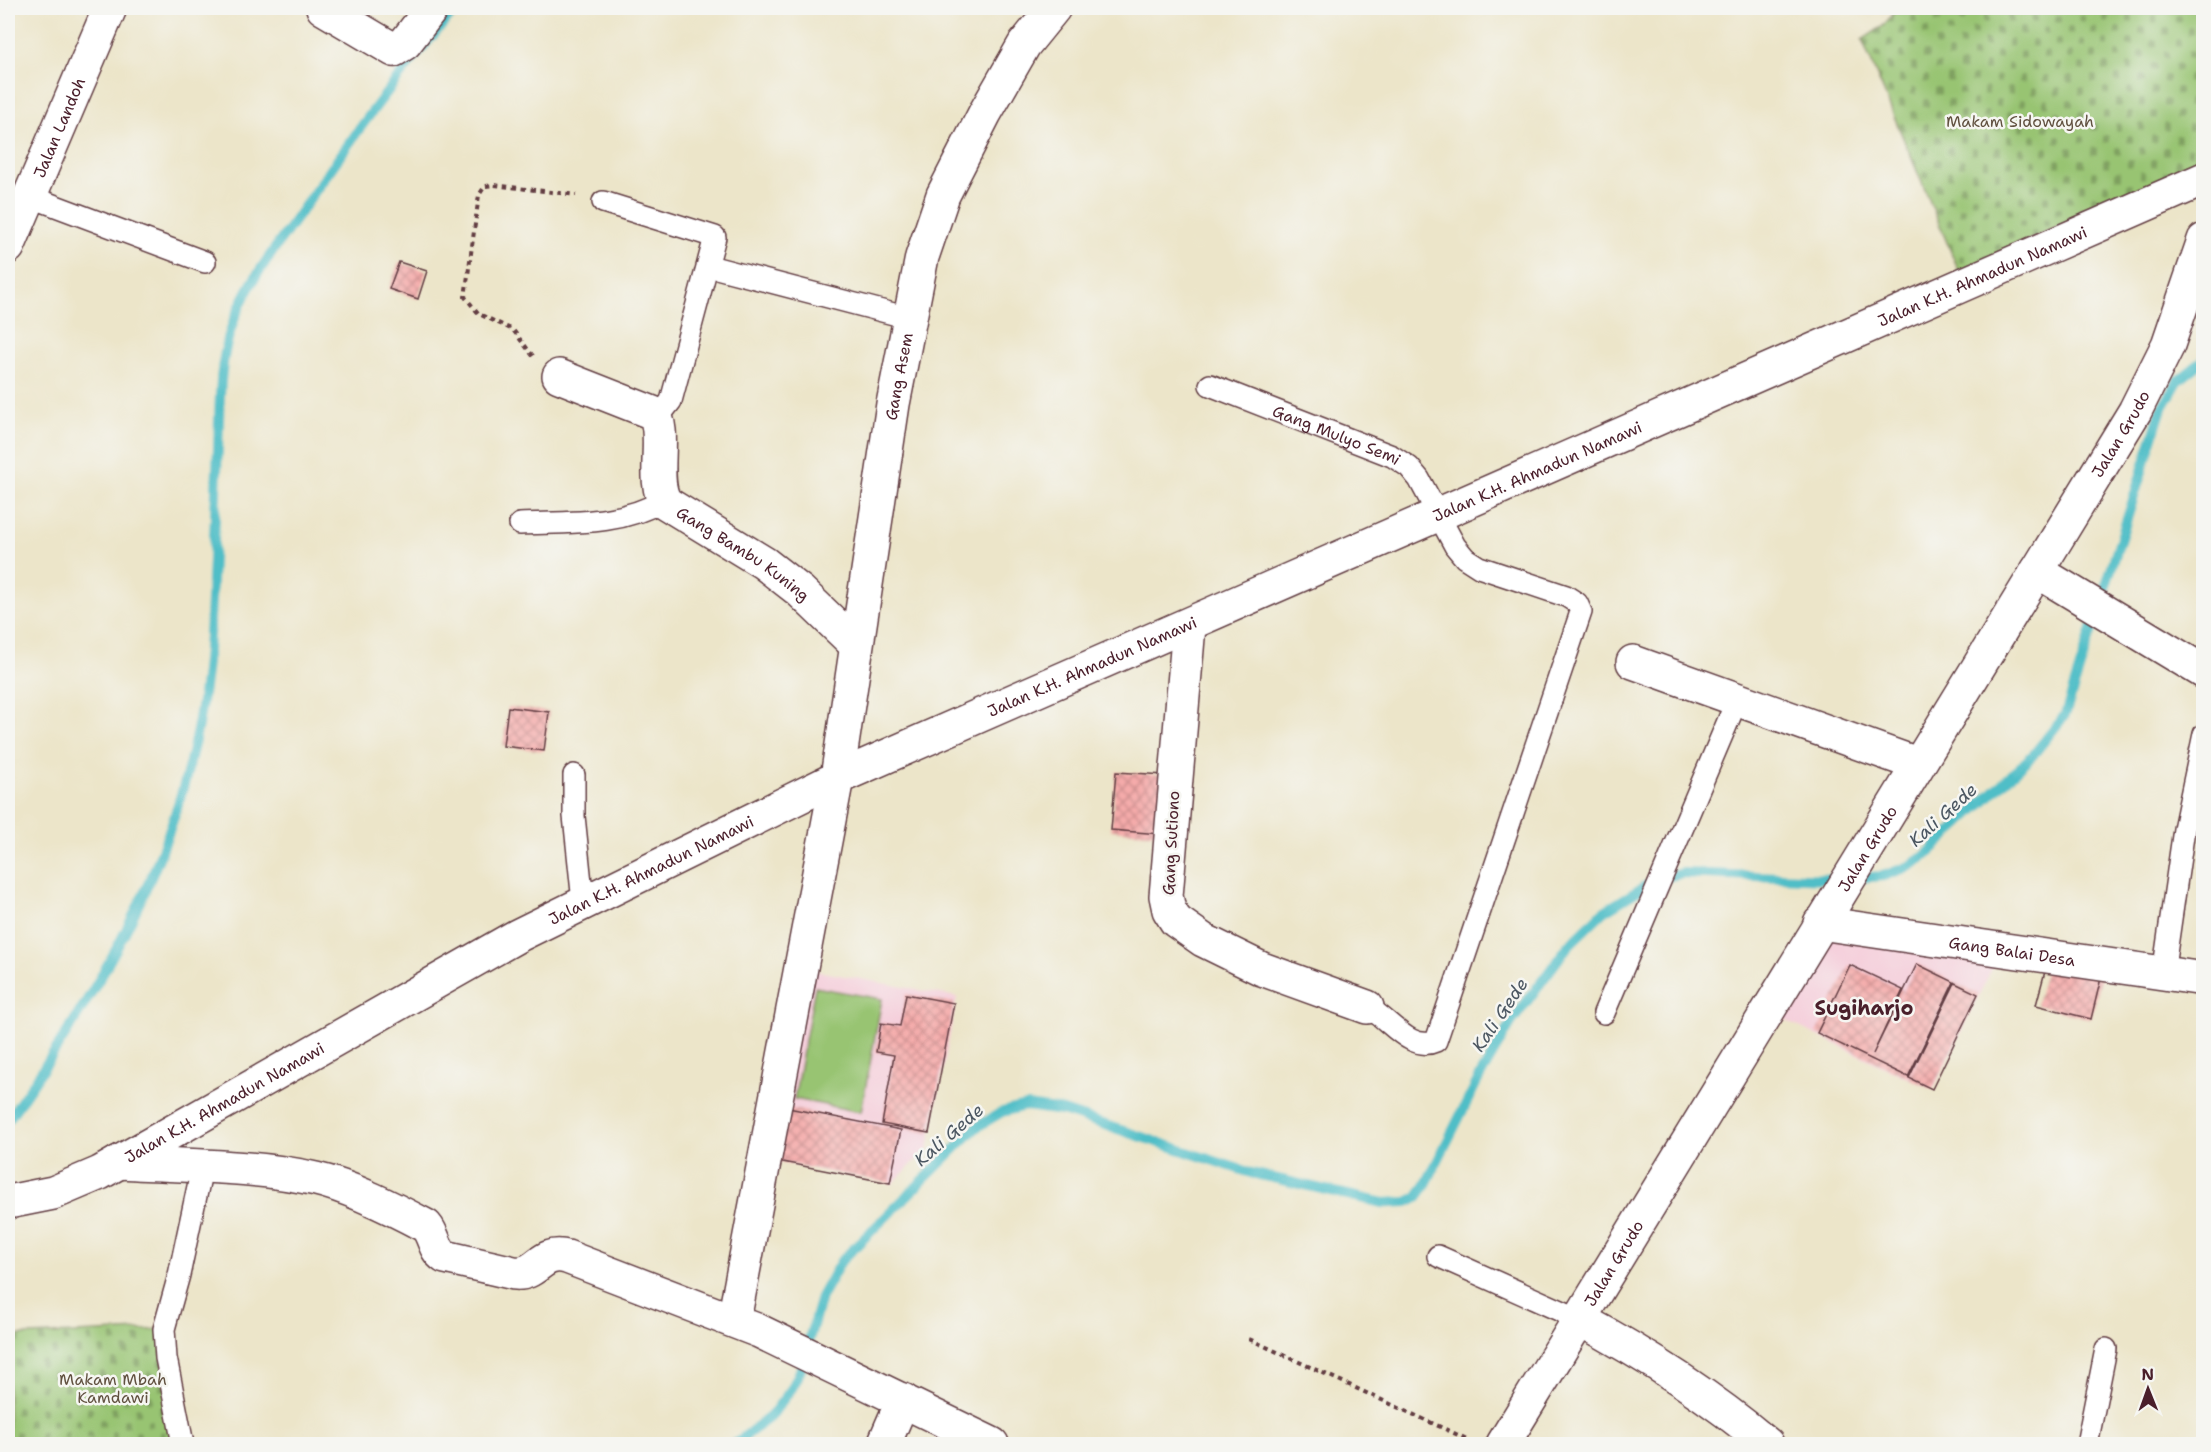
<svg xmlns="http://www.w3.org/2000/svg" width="2211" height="1452" viewBox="0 0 2211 1452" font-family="'Shantell Sans',sans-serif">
	<defs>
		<pattern id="cemetery-stones" width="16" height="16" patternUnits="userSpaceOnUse" patternTransform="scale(1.5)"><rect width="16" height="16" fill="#98c472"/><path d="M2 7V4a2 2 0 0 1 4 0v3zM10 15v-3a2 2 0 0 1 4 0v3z" fill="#7e9f5e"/></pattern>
		<pattern id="building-cross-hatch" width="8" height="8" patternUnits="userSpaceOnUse" patternTransform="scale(1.5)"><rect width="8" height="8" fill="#f5abaa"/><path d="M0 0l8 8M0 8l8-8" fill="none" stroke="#c88b8b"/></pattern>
	</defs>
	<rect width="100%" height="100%" fill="#f6f6f2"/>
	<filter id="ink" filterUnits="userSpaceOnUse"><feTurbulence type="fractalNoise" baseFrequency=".0167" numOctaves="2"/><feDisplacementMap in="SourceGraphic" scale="12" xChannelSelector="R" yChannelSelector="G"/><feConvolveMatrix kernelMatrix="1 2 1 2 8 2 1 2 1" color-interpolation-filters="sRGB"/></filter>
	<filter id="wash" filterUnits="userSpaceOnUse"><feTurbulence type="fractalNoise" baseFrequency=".008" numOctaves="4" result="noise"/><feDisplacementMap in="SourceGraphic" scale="24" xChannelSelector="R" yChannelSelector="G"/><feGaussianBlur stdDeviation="1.35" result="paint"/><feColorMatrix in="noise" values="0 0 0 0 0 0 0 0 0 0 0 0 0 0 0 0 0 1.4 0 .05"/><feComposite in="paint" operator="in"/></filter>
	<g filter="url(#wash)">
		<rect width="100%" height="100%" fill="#ece5c9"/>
		<path fill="#f5cfdb" d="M1826 934 1996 960 1933 1090 1778 1017Z
			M807 969 957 997 928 1149 892 1184 771 1161Z"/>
		<path fill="#98c472" stroke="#71724e" stroke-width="1.5" d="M815 987 882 999 861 1112 794 1099Z"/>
		<path fill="url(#cemetery-stones)" stroke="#71724e" stroke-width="1.5" d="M1898 8H2203L2202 152 2185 170 1959 271 1862 40 1883 26Z
			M164 1329 183 1444H8V1336Z"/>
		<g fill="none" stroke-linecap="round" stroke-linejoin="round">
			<path stroke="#50bec7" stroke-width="10" d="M8 1120C115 967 198 827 209 635 213 573 215 511 218 449 220 408 218 365 232 326 246 283 277 247 302 210 351 140 399 71 457 8
				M735 1444 771 1416 792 1388 800 1371 821 1297 841 1261 977 1127 1002 1112 1026 1106 1063 1111 1251 1173 1383 1203 1407 1202 1417 1197 1425 1186 1479 1078 1511 1023 1568 946 1603 912 1655 880 1683 873 1829 879 1870 877 1883 876 1910 866 1924 857 2033 755 2065 715 2161 411 2178 381 2204 360"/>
		</g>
		<g id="blocks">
			<path fill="url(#building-cross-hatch)" d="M399 262 427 271 418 299 389 289Z
				M508 707 549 712 544 751 503 746Z
				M1116 772 1165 775 1160 834 1111 830Z
				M1917 964 1954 982 1908 1077 1817 1033 1850 965 1903 990 1873 1054Z
				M2047 964 2101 978 2091 1019 2036 1005Z
				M1955 983 1978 994 1932 1089 1909 1078Z
				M906 994 954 1003 929 1133 882 1124 894 1055 876 1052 881 1023 900 1026Z
				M783 1107 901 1130 890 1183 772 1160Z"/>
		</g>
	</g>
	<g filter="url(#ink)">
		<use href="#blocks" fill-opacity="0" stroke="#623d43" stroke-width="1.5"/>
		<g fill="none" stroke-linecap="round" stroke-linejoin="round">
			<g stroke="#623d43" stroke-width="24">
				<g id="service">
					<path d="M29 196 205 262"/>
					<path d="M603 202 715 237 671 401 656 420"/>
					<path d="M709 266 909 318"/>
					<path id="s1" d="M1210 385 1392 456 1409 467 1419 479 1455 546 1465 558 1479 567 1566 596 1577 603 1581 612 1436 1041C1410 1053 1388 1017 1367 1007"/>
					<path d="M520 524C569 522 620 526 664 500"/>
					<path d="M574 775V816L583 902"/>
					<path d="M2163 974 2184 829 2204 734"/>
					<path d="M1604 1013 1737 700"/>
					<path d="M1438 1256 1579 1319"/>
					<path d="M183 1444 166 1358 164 1329 179 1275 202 1168"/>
					<path d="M2087 1444 2106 1349"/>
				</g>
			</g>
			<g stroke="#623d43" stroke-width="36">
				<g id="minor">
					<path d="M323 8 394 50 405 43 432 8"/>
					<path id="s2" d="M559 376 653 413C668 430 650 481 666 503L764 563 800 591 855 644"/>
					<path d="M2037 571 2204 672"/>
					<path d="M1189 626 1166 896 1169 910 1176 921 1203 940 1262 969 1367 1007"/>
					<path d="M1633 662 1917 764"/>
					<path id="s3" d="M1820 923 2204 979"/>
					<path d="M119 1162C183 1166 254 1165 316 1179 351 1187 394 1209 426 1226 435 1236 433 1249 445 1257L514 1273C538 1276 540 1250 567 1257L759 1331 992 1444"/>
					<path d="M1579 1319C1646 1355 1709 1395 1767 1444"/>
					<path id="s4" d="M734 1320 837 778 893 404 922 257 943 195 985 113 1024 45 1054 8"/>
					<path d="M884 1444 903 1400"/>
				</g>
			</g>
			<g stroke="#623d43" stroke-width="36">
				<g id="tertiary">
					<path id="s5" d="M8 247 110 8"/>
					<path id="s6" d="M8 1202 53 1193 100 1173 517 936 837 778 2204 179"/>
					<path id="s7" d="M1503 1444 2135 411 2168 345 2204 240"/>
				</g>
			</g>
			<path stroke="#623d43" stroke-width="4" stroke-dasharray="4.5 4.5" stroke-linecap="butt" d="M533 356 513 330 479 314 465 297 479 195 485 186 494 185 576 195
				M1249 1339 1469 1440"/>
			<use href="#service" stroke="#fff" stroke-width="21"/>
			<use href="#minor" stroke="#fff" stroke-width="33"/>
			<use href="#tertiary" stroke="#fff" stroke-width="33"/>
		</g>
	</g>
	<g text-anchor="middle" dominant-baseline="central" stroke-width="5" stroke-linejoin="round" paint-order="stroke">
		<g font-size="16" fill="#615140" stroke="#f6f6f2">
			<text x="2020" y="121">Makam Sidowayah</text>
			<text x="113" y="1379">Makam Mbah<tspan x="113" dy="18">Kamdawi</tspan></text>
		</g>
		<g font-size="16" fill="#4a1f2b" stroke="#f6f6f2">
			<text stroke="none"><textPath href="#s5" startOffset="130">Jalan Landoh</textPath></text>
			<text stroke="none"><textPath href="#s6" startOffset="2184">Jalan K.H. Ahmadun Namawi</textPath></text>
			<text stroke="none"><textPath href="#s4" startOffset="958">Gang Asem</textPath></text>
			<text stroke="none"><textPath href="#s7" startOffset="1184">Jalan Grudo</textPath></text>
			<text stroke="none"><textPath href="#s1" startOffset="136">Gang Mulyo Semi</textPath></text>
			<text stroke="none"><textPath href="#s6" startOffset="1698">Jalan K.H. Ahmadun Namawi</textPath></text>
			<text stroke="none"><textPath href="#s2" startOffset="286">Gang Bambu Kuning</textPath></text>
			<text stroke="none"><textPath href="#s6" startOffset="1212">Jalan K.H. Ahmadun Namawi</textPath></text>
			<text transform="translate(1171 843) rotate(-87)">Gang Sutiono</text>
			<text stroke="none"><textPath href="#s7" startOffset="698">Jalan Grudo</textPath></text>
			<text stroke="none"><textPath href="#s6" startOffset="726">Jalan K.H. Ahmadun Namawi</textPath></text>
			<text stroke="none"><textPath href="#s3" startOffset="194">Gang Balai Desa</textPath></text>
			<text stroke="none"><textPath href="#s6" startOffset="240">Jalan K.H. Ahmadun Namawi</textPath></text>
			<text stroke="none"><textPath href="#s7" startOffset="212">Jalan Grudo</textPath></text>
		</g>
		<g font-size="18" font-style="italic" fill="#4c5762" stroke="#f6f6f2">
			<text transform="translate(1943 815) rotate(-42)">Kali Gede</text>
			<text transform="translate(1500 1015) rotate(-56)">Kali Gede</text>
			<text transform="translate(949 1135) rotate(-41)">Kali Gede</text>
		</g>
		<g font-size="20" font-weight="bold" fill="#4a1f2b" stroke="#f6f6f2">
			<text x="1864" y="1008">Sugiharjo</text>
		</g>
	</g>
	<rect width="2211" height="1452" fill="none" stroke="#f6f6f2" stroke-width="30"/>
	<g transform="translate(2148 1389) rotate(359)" stroke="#f6f6f2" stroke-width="4.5" paint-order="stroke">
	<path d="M0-4.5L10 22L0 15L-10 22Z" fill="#4a1f2b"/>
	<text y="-9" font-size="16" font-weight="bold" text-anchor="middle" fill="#4a1f2b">N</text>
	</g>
</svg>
